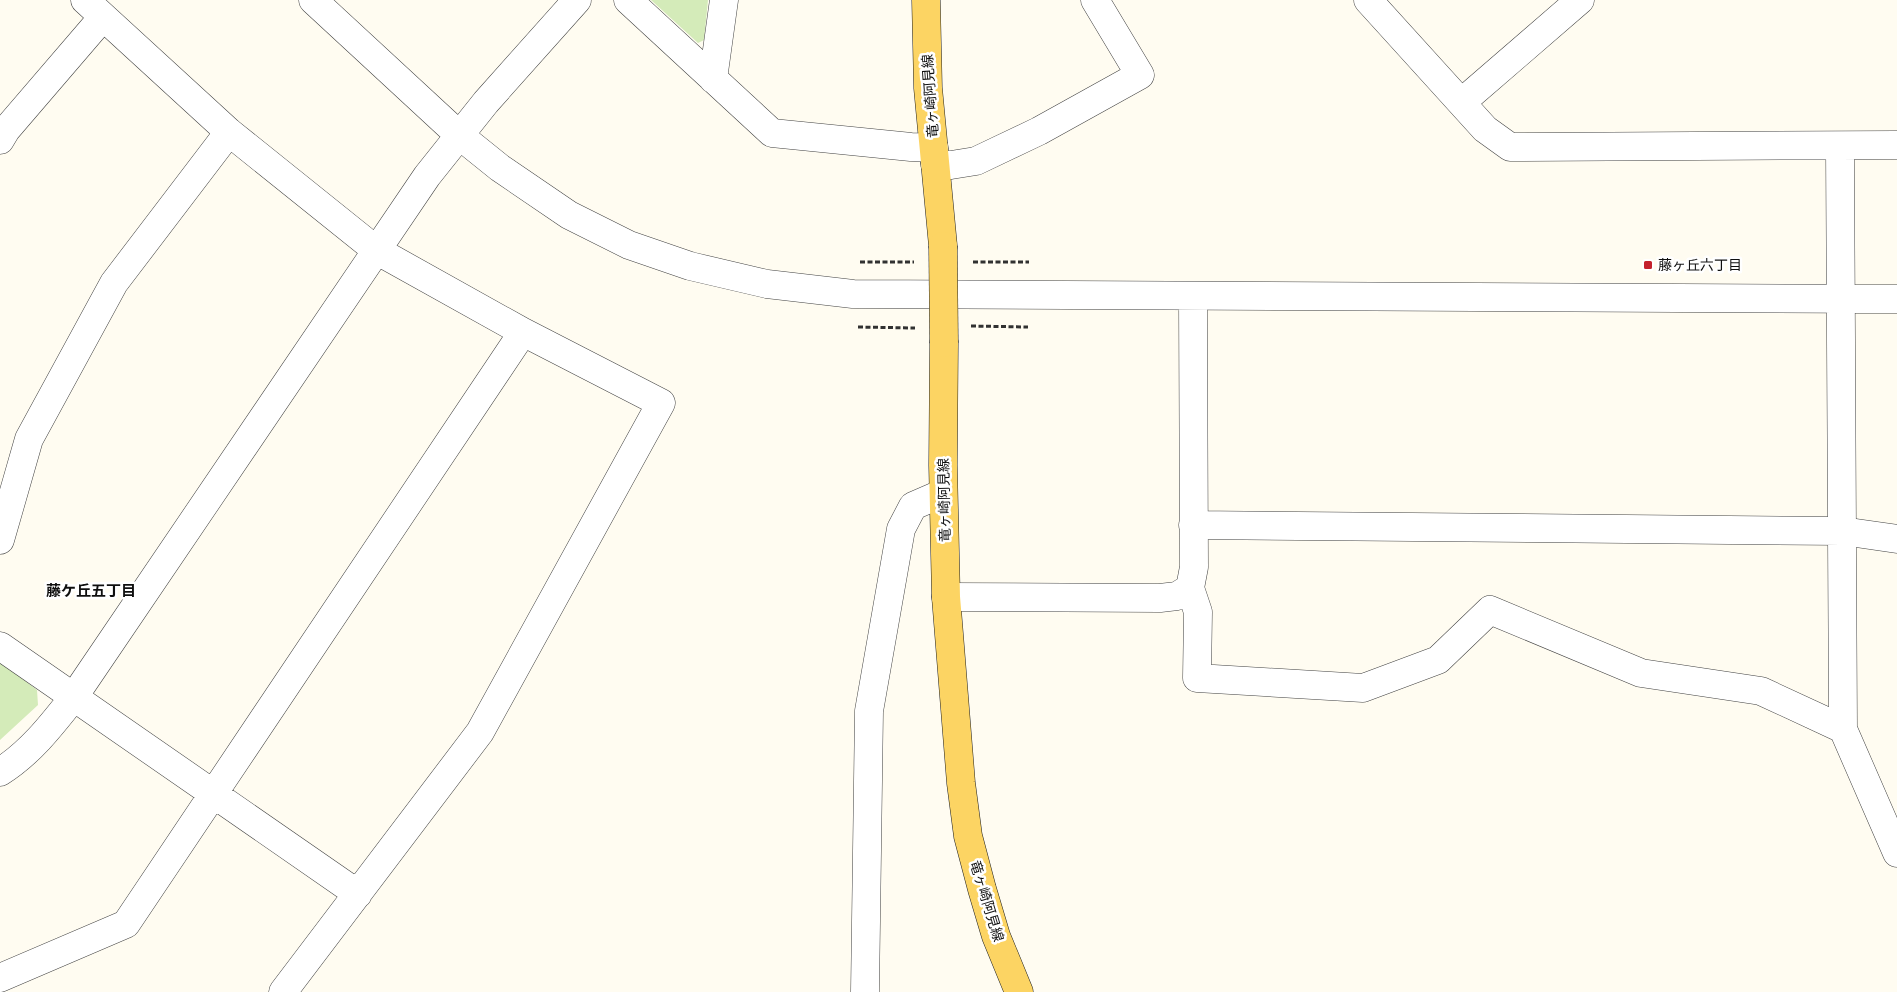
<svg xmlns="http://www.w3.org/2000/svg" width="1897" height="992" viewBox="0 0 1897 992" font-family="'Roboto Serif','Noto Sans JP',serif">
	<rect width="100%" height="100%" fill="#fffcf1"/>
	<path fill="#d4ebb9" d="M651 0H708L704 40 698 43Z
		M0 661 37 690 38 705 0 740Z"/>
	<g fill="none" stroke-linecap="round" stroke-linejoin="round">
		<g stroke="#424242" stroke-width="29">
			<path id="minor" d="M85 0 229 132 376 250 523 332 661 403 480 732 283 992
				M313 0 459 135 500 168 569 215 629 245 690 266 767 284 853 294 1897 299
				M628 0 772 133 911 147 934 148
				M1368 0 1485 129 1510 147 1897 145
				M713 79 724 0
				M1462 102 1580 0
				M0 140 6 130 103 17
				M1840 146 1843 729 1897 853
				M935 164 951 165 976 161 1039 131 1140 75 1095 0
				M1193 525 1842 531 1897 539
				M0 540 29 439 114 283 229 132
				M1190 588 1198 612 1197 678 1363 688 1438 660 1490 610 1641 673 1761 691 1843 729
				M946 597 1160 598 1177 596 1190 588 1194 567 1193 296
				M0 646 358 894
				M0 772C30 753 51 726 73 698L427 176 486 102 577 0
				M0 978 126 924 523 332
				M865 992 869 711 901 529 913 506 943 493"/>
		</g>
		<g stroke="#202020" stroke-width="29">
			<path id="major" d="M926 0 928 88 943 246
				M944 343 943 465 946 597 961 783 968 836 982 889 996 936 1019 992"/>
		</g>
		<path stroke="#313131" stroke-width="3" stroke-dasharray="5 2.5" stroke-linecap="butt" d="M860 262H914
			M973 262H1029
			M971 326 1028 327
			M858 327 915 328"/>
		<use href="#minor" stroke="#fff" stroke-width="28"/>
		<use href="#major" stroke="#fcd463" stroke-width="28"/>
		<g stroke="#202020" stroke-width="29" stroke-linecap="butt">
			<path id="major-bridge" d="M943 246 944 343"/>
		</g>
		<use href="#major-bridge" stroke="#fcd463" stroke-width="28"/>
	</g>
	<rect fill="#c4212d" stroke="#fff" stroke-width="2" x="1643" y="260" width="10" height="10" rx="2.5"/>
	<g text-anchor="middle" dominant-baseline="central" stroke-width="5" stroke-linejoin="round" paint-order="stroke">
		<g font-size="14" fill="#0f0f0f" stroke="#fff">
			<text transform="translate(930 96) rotate(-94)">竜ヶ崎阿見線</text>
			<text transform="translate(944 500) rotate(-91)">竜ヶ崎阿見線</text>
			<text transform="translate(987 901) rotate(73)">竜ヶ崎阿見線</text>
		</g>
		<g font-size="14" fill="#0f0f0f" stroke="#fff" text-anchor="start">
			<text x="1658" y="265">藤ヶ丘六丁目</text>
		</g>
		<g font-size="15" font-weight="bold" fill="#0f0f0f" stroke="#fff">
			<text x="91" y="591">藤ケ丘五丁目</text>
		</g>
	</g>
</svg>
